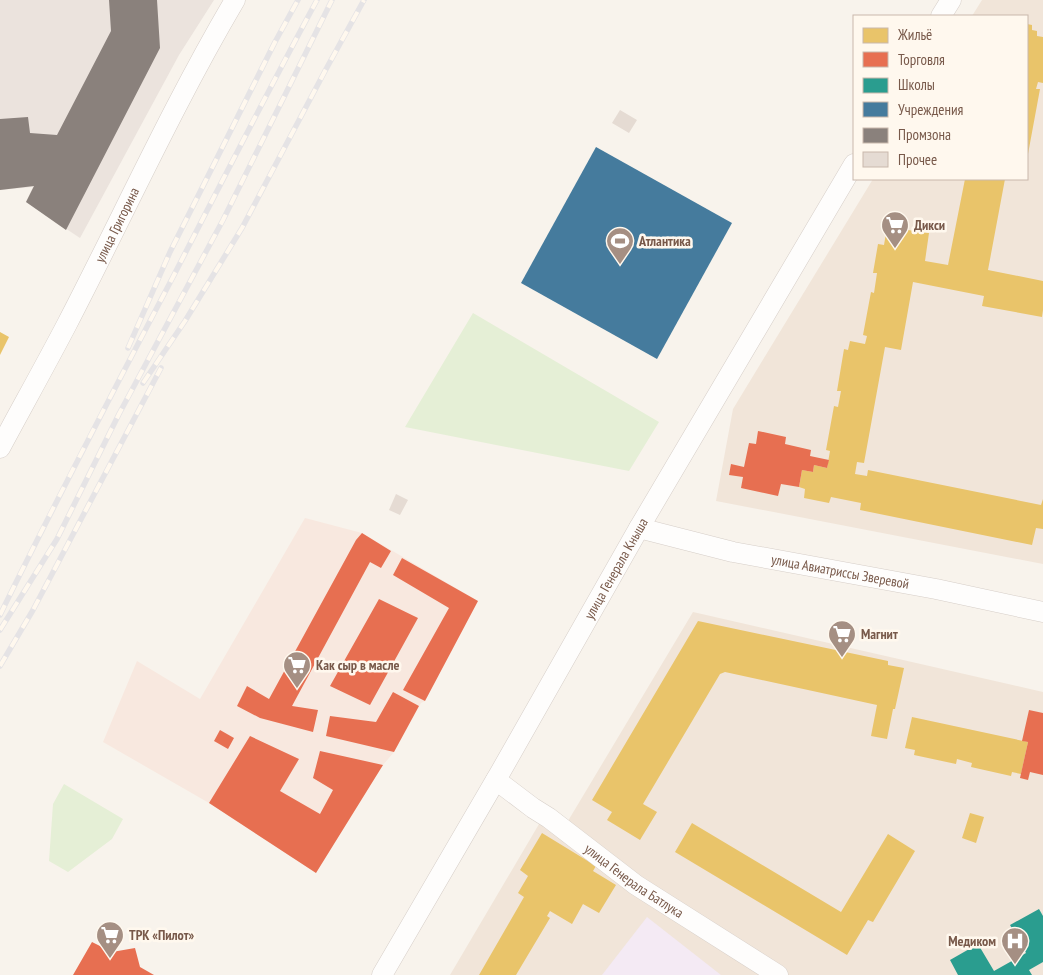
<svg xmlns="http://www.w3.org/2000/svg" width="1043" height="975" viewBox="0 0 1043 975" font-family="'PT Sans Narrow',sans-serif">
	<rect width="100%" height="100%" fill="#f8f3ec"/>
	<path fill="#f1e5d9" d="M982 0H1043V564L716 501 733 409 873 179H1027V16H972Z
		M693 612 1043 692V975H450L542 819 562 831Z"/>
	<path fill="#f8e8df" d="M305 518 362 533 478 601 425 701 421 703 394 752 383 765 316 873 209 803 103 742 137 661 200 699Z"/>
	<path fill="#ebe3dd" d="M0 0H214L179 55 80 238 26 202 33 187 0 190Z"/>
	<path fill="#f4eaf4" d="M647 917 721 975H602Z"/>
	<path fill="#e5efd6" d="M473 313 659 422 629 471 405 427Z
		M64 784 123 819 112 839 68 872 49 861 53 804Z"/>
	<path fill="#e9c46a" d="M1027 24 1032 25V30L1037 31V36L1043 37V83L1038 82 1036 89H1040L1028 154 1027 153Z
		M965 179H1005L988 270 1043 281V310L1042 317 982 306 984 296 913 282 901 350 885 347 864 463 857 462 855 474 867 476 868 470 1041 505 1043 499V529L1036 528 1032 545 860 510 861 503 831 497 829 503 804 498 805 489 799 487 802 470 813 472 814 465 827 468 830 451 826 450 834 406 838 407 841 391H837L844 349 848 350 850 341 865 344 867 336 863 335 871 292 874 293 877 273H873L878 244 884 245 887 227 929 233 925 261 948 265Z
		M0 332 9 337 0 355Z
		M698 621 888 661V665L904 668 895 709H893L887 739 871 736 877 705 725 672 720 674 643 804 657 812 640 840 607 820 612 812 592 800Z
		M912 717 1028 742 1021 774 1012 772 1011 776 971 767 972 763 957 759 956 764 914 755 915 750 905 748Z
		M970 813 984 817 976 843 962 838Z
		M692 823 841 912 888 834 915 851 873 922 868 920 847 955 675 852Z
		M542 833 596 866 593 871 616 885 599 913 583 904 572 924 550 911 547 916 550 918 516 975H479L524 897 518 893 528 876 520 870Z"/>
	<path fill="#e76f51" d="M758 431 786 437 785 444 811 450 810 456 829 460 827 468 814 465 813 472 802 470 799 487 781 484 778 496 741 488 743 477 729 475 731 464 744 467 749 443 756 444Z
		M362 533 391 551 381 568 370 562 292 706 318 710 313 732 260 718 237 706 247 686 269 699 356 540Z
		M402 558 478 601 425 701 403 690 449 608 393 575Z
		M379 599 418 618 370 705 330 686Z
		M393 692 419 706 394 752 326 736 330 716 376 722Z
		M1029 710 1043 713V775L1030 772 1028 780 1020 778 1028 742 1022 741Z
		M220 730 234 738 228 749 214 741Z
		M250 736 299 759 280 791 320 814 333 790 313 778 320 751 383 765 316 873 209 803Z
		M92 942 112 952 135 948 140 967 154 975H73Z"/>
	<path fill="#2a9d8f" d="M1039 909 1043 916V962L1029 970 1032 975H958L950 960 978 944 994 971 1026 953 1010 925Z"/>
	<path fill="#457b9d" d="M596 147 732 223 657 359 521 283Z"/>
	<path fill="#8a817c" d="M109 0H157L160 48 66 230 26 202 34 186 0 190V119L28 117 30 133 57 135 111 31Z"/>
	<path fill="#e5dbd3" d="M620 110 637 120 629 133 612 123Z
		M396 494 408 500 400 515 389 510Z"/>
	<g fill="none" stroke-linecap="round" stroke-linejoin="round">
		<g stroke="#d6cec8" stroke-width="21">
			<g id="minor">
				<path d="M941 16 951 0"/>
				<path id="s1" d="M0 448C22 407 45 366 67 324 123 216 173 105 235 0"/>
				<path id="s2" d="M639 528 733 552 936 589 1043 612"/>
				<path id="s3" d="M496 780 533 808 549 818 636 885 778 975"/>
				<path id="s4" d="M382 975 501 771 639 528 854 164"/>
			</g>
		</g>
		<use href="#minor" stroke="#fefdfc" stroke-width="20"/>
		<g stroke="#e5e3e5" stroke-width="5.5">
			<path id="rail" d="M128 348 170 252 275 42 298 0
				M143 383 185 321 242 228 325 71 364 0
				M0 615C56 500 115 388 174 275 221 183 268 91 317 0
				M0 630 57 539 119 414 223 220 332 0
				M0 666 33 610 161 368"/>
		</g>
		<use href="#rail" stroke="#fff8ee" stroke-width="4" stroke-dasharray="11" stroke-linecap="butt"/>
	</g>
	<defs>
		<g id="supermarket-pin" transform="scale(1.4375)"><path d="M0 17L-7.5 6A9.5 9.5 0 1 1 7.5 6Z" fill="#a58f83" stroke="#fff8ee"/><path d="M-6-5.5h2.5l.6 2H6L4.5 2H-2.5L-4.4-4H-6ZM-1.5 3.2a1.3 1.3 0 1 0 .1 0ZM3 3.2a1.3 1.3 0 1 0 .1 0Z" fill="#fff"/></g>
		<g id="stadium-pin" transform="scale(1.4375)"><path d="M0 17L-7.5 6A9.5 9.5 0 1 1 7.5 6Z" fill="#a58f83" stroke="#fff8ee"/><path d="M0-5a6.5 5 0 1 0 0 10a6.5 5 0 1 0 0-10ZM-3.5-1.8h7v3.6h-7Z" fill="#fff"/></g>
		<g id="hospital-pin" transform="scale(1.4375)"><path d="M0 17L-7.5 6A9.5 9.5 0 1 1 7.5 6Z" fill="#a58f83" stroke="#fff8ee"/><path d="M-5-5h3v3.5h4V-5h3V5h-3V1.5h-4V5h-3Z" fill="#fff"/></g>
	</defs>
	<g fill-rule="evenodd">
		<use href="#supermarket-pin" x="895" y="225"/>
		<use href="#stadium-pin" x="620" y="241"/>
		<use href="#supermarket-pin" x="842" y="634"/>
		<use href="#supermarket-pin" x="297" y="665"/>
		<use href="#supermarket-pin" x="110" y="935"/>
		<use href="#hospital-pin" x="1015" y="941"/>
	</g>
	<g text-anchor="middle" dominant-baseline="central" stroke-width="5" stroke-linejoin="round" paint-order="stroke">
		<g font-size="14" fill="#78594a" stroke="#fff8ee">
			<text stroke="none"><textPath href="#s1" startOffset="252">улица Григорина</textPath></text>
			<text stroke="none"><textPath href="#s4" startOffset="469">улица Генерала Кныша</textPath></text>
			<text stroke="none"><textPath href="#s2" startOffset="206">улица Авиатриссы Зверевой</textPath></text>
			<text stroke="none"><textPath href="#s3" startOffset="171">улица Генерала Батлука</textPath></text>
		</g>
		<g font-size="14" font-weight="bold" fill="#78594a" stroke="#fff8ee" text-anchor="start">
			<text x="914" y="225">Дикси</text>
			<text x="639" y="241">Атлантика</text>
			<text x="861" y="634">Магнит</text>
			<text x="316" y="665">Как сыр в масле</text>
			<text x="129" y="935">ТРК «Пилот»</text>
			<text x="996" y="941" text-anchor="end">Медиком</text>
		</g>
	</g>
	<rect x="853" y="15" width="175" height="165" fill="#fff8ee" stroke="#c9b8ac"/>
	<rect x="863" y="28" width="25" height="15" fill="#e9c46a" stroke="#c9b8ac"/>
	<text x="898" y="40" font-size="15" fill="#78594a">Жильё</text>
	<rect x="863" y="52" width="25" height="15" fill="#e76f51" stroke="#c9b8ac"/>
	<text x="898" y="65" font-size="15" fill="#78594a">Торговля</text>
	<rect x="863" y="78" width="25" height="15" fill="#2a9d8f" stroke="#c9b8ac"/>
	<text x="898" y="90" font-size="15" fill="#78594a">Школы</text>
	<rect x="863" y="102" width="25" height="15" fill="#457b9d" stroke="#c9b8ac"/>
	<text x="898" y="115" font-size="15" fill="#78594a">Учреждения</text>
	<rect x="863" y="128" width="25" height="15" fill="#8a817c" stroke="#c9b8ac"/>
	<text x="898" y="140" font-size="15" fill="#78594a">Промзона</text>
	<rect x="863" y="152" width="25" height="15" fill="#e5dbd3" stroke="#c9b8ac"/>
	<text x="898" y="165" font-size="15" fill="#78594a">Прочее</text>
</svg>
